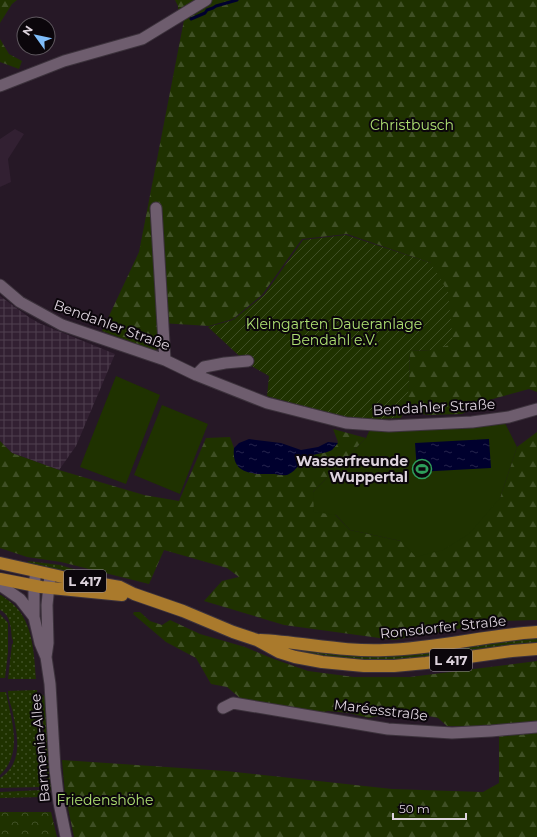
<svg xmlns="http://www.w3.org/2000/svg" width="537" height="837" viewBox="0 0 537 837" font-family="Montserrat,sans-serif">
	<defs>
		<pattern id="industrial-grid" width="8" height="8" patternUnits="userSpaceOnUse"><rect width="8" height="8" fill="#322032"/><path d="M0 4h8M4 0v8" fill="none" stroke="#4f404f"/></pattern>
		<pattern id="grass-dots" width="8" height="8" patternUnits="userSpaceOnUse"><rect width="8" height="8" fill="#1f3200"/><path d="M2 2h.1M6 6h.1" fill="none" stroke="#3f4f25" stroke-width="1.8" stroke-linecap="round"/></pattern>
		<pattern id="forest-firs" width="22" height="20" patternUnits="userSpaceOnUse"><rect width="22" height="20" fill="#1f3200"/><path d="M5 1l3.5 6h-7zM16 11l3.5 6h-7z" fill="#3f4f25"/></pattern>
		<pattern id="park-crowns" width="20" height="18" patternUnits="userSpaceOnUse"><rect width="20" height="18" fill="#1f3200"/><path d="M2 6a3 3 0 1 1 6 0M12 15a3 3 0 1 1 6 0" fill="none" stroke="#3f4f25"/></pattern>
		<pattern id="garden-furrows" width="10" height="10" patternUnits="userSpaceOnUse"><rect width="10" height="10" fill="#1f3200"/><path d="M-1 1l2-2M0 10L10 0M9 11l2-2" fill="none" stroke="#3f4f25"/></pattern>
		<pattern id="water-ripples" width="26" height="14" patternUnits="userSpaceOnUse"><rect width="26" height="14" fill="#00002e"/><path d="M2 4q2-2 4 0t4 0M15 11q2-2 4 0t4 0" fill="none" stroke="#25244c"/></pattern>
	</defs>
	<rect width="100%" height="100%" fill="#261826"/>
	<path fill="url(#industrial-grid)" d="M0 296 30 318 41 324 115 354 76 446 59 470 12 453 0 441Z"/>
	<path fill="#322032" d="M15 129 24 134 8 159 11 182 0 187V139Z"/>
	<path fill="url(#grass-dots)" d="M28 561 60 565 111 580 27 565Z
		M0 595H1C5 598 10 601 14 605 33 623 34 653 36 679H8L12 644H13V640L12 639C11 629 11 615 0 610Z
		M0 614 8 623V652L5 678H0Z
		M519 639H537V642L507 645 415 659 374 660 342 658 302 652 293 649C325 652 357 657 388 656 431 655 477 645 519 639Z
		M37 690 41 787 0 788V778C25 762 17 734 12 709 10 703 8 697 8 691Z
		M0 692H6C11 720 24 752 0 775Z
		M41 694 47 698 53 788 48 793Z
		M42 790V797L0 798V792Z"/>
	<path fill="url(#forest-firs)" d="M0 0H17L12 4 0 23Z
		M175 0H537V392L529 389 482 402 462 414 427 415 405 410 409 382 410 351 431 350V263L347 234 302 239 262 295 233 319 209 326 161 323V335L156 351 102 331 139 252 184 20 178 18V6Z
		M0 39 9 54 22 61 19 69 0 62Z
		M333 429 366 438 313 492 350 530 401 541 500 498 517 447 537 432V620L503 621 394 640 284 625 204 601 222 581 239 577 227 568 164 550 149 584 61 562 27 557 0 548V441L12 453 59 470 144 495 179 501 206 438 230 437 234 448V453L254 474H275L282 475 309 456 332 450 338 442Z
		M134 612H140L150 621 162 625 170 620 200 634 245 647 271 658 308 671 354 677H410L537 661V837H74L65 794 62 760 226 771 392 789 483 792 499 783V727L447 726 438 718 420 714 394 713 369 718 349 713 328 711 311 715 240 698 227 687 211 684 196 658 166 642 133 614Z"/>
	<path fill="url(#park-crowns)" d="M0 812H51L57 837H0Z"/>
	<path fill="url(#garden-furrows)" d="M346 235 431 263 448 292 453 344 431 350 410 351C409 373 411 398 401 418L353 420 267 396 269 376 248 364 208 327 233 320 264 295 303 240Z"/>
	<path fill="#1f3200" d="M116 376 160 395 126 484 80 467Z
		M162 405 208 424 180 494 134 475Z
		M505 423 517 447 500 498 469 534 443 550 416 557 401 541 350 530 336 515 314 512 313 492 366 438 371 427Z"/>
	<path fill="url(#water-ripples)" d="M249 439 281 443 301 450 318 447 328 442 338 443C336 445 334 448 332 450 325 454 315 453 308 457 301 461 296 471 289 474 284 477 279 474 274 474 255 474 231 476 234 448L239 443Z
		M489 439 491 468 417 472 415 443Z"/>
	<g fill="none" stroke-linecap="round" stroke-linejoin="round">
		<path stroke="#00002e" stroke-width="3" d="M191 19 205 13 207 10 213 8 216 6 237 0"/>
		<g stroke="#3c323c" stroke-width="13">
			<path id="minor" d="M0 86 64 61 142 39 206 0
				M156 208 165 360
				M0 285 20 302 62 325 165 360 196 375 267 403 346 423 389 426 472 422 509 417 537 409
				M196 375 204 367 225 363 248 361
				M36 571 34 586V617L40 643 46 657 50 684 55 769 59 803 66 837
				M0 585 20 599 34 617
				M46 657 48 643 47 605 50 575
				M223 708 233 703 388 729 452 733 491 731 537 727"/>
		</g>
		<g stroke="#3c323c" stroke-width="14">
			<path id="major" d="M0 563 67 578 120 587 134 594 183 611 233 632 257 640 279 652 295 657 322 662 364 666H394L426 663 512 651 537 649
				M0 579 41 587 122 595
				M260 640C302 642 343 652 385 650 436 649 486 635 537 632"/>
		</g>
		<use href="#minor" stroke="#6e5d6e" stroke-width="11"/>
		<use href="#major" stroke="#aa7a2c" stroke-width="12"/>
	</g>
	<defs>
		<g id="stadium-ring" transform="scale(1)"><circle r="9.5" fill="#0b060b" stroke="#2e9e5b" stroke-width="1.5"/><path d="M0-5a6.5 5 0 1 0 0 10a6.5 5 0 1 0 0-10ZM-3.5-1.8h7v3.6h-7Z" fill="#2e9e5b"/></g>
	</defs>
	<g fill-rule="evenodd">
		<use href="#stadium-ring" x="422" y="469"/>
	</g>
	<g text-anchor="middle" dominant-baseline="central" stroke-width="4" stroke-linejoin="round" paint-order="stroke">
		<g fill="#0b060b" stroke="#9e969e" stroke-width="1">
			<rect x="64" y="570" width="42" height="22" rx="3"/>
			<rect x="430" y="649" width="42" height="22" rx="3"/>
		</g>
		<g font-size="13" font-weight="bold" fill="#ddd3dd">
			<text x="85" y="581">L 417</text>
			<text x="451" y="660">L 417</text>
		</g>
		<g font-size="14" fill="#aee072" stroke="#0b060b">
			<text x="412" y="125">Christbusch</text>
			<text x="334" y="324">Kleingarten Daueranlage<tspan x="334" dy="16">Bendahl e.V.</tspan></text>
			<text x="105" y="800">Friedenshöhe</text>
		</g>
		<g font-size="14" fill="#ddd3dd" stroke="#0b060b">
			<text transform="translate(112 325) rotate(20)">Bendahler Straße</text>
			<text transform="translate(434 407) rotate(-3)">Bendahler Straße</text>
			<text transform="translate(443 627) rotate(-6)">Ronsdorfer Straße</text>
			<text transform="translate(381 710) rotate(7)">Maréesstraße</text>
			<text transform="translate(40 748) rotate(-95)">Barmenia-Allee</text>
		</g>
		<g font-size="14" font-weight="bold" fill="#ddd3dd" stroke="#0b060b" text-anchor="end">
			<text x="408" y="461">Wasserfreunde<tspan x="408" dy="16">Wuppertal</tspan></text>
		</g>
	</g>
	<g transform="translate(36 36) rotate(303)"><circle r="19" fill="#0b060b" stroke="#5f585f"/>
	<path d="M0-3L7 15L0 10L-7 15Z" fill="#7fbdfa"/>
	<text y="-6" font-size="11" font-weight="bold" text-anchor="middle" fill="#ddd3dd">N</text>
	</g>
	<path d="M393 813v6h73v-6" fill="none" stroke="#ddd3dd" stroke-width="2"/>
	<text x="399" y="813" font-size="12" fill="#ddd3dd" stroke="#0b060b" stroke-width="3" paint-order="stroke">50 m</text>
</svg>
